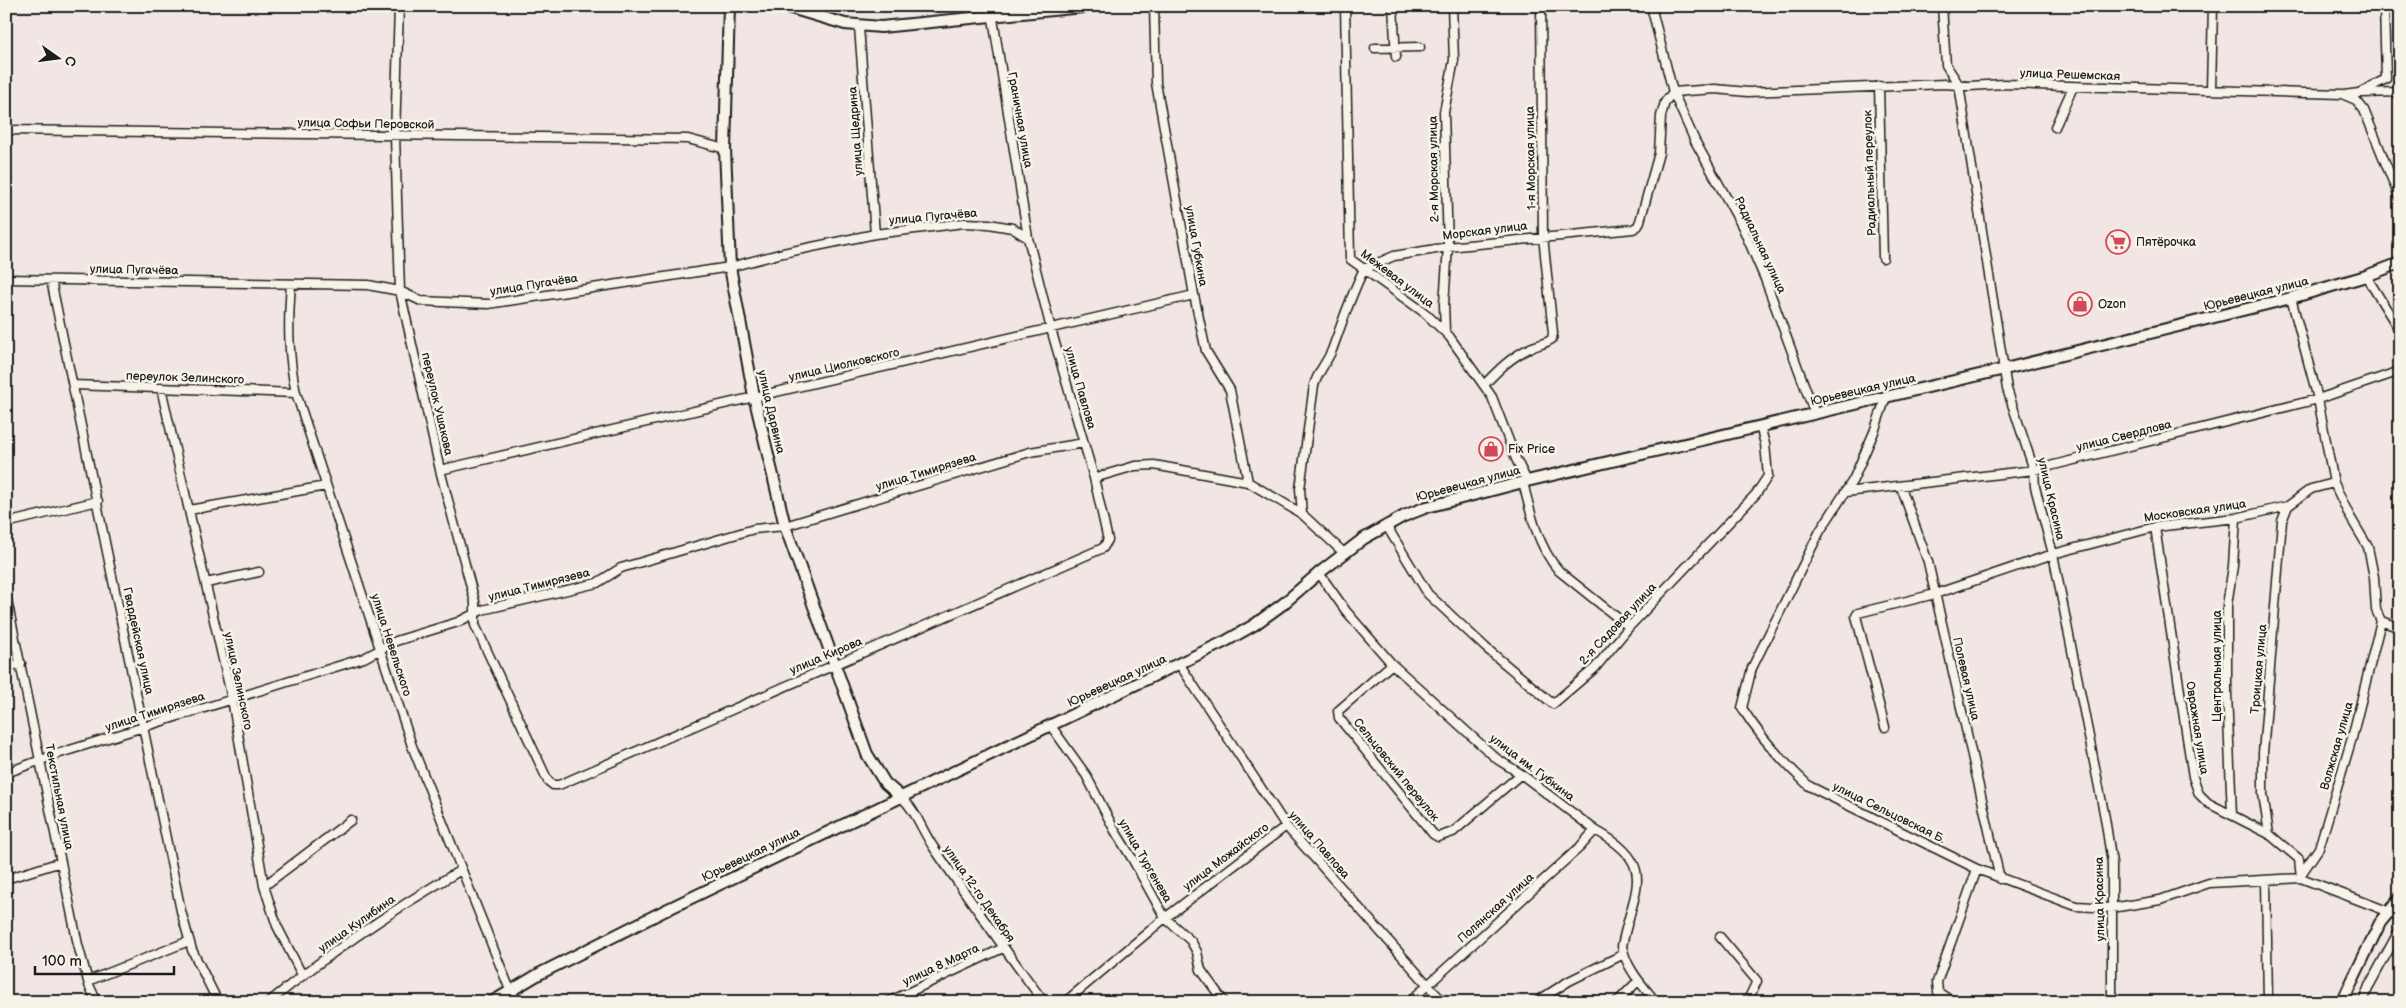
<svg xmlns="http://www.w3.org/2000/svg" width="2406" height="1008" viewBox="0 0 2406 1008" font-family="'Balsamiq Sans',sans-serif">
	<rect width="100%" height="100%" fill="#f2e6e4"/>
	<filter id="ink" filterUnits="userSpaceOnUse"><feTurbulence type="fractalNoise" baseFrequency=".02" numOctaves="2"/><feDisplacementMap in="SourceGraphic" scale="10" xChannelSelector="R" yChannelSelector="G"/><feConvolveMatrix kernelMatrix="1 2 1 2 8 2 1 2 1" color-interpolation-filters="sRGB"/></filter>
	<g filter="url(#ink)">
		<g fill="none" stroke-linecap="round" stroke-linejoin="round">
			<g stroke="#1c1c1c" stroke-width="11">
				<path id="street" d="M399 6 395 136 400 291 440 470 475 602V625L548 781 553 785H559L1103 548 1108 540 1094 478 1051 329 1028 238 991 6
					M1154 6 1156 83 1194 295 1206 351 1230 390 1248 482
					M1345 6 1350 259 1425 313 1449 336 1492 397 1516 459 1527 481
					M1393 6 1396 57
					M1651 6 1673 92 1695 141 1742 226 1765 279 1815 414
					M1942 6 1946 65 1959 85 2007 389 2034 470 2035 487 2053 554 2105 818 2112 863V1002
					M859 27 875 234
					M1375 48 1420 47
					M1879 86 1883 258
					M2211 90 2213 6
					M1673 92 1715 89 1748 92 1945 84 1969 86 2004 84 2342 94 2356 100 2364 110 2400 199
					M2361 93 2400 92
					M2344 95 2359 93 2386 79 2384 6
					M2055 127 2073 87
					M6 130 688 139 725 149
					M2366 276 2400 331
					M6 279 368 285 400 291 421 301 488 304 730 267 783 253 875 234 964 223 989 224 1012 228 1028 238
					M51 280 181 911 192 950 218 1002
					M291 284C288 322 288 356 296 393L412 746 510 990 518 1002
					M2291 298 2318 399 2334 483 2349 515 2368 547 2374 577 2376 610 2381 621 2400 628
					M1445 332 1444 304 1448 247 1444 112 1454 60 1452 6
					M74 385 296 393
					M1484 385C1498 370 1511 357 1530 348 1537 345 1545 344 1552 339L1553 333 1543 236 1541 6
					M161 388 232 699 264 886 277 926 302 975
					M1886 397 1874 432 1853 480 1820 531 1752 668 1742 708C1760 737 1783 762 1809 786L1977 869 2076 906 2112 908 2160 900 2209 883 2301 878 2400 916
					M440 470 1194 295
					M1094 478 1135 466 1154 465 1248 482 1302 514 1344 553
					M1523 482C1530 512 1538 547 1559 571L1629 627
					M1901 487 1928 562 2000 879
					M1846 492 2034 470 2318 399 2400 371
					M189 510 326 486
					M1302 514 1300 489 1314 385C1318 372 1327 362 1332 350 1342 323 1351 295 1364 269L1394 256 1448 247 1633 229 1638 226 1640 221 1659 153 1661 116 1665 102 1673 92
					M6 523 98 501
					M1386 525 1428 594 1486 648 1553 704 1595 668 1629 627 1756 494 1768 476 1765 444 1760 426
					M2155 527 2193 777 2199 794 2208 803 2269 834 2299 859 2301 878
					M1319 573 1346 611 1392 664 1497 759 1521 774 1595 830C1660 865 1633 889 1622 946 1626 968 1642 985 1656 1002
					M206 583 259 572
					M6 595 78 945 89 985 97 1002
					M1392 664 1338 711 1339 718 1433 834 1438 837 1453 832 1521 774
					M1180 665 1286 826 1443 1002
					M6 668 21 663
					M1051 726 1086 775 1115 831 1133 860 1165 918 1191 941 1197 952 1201 970 1224 1002
					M1885 727 1856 616 1858 613 1935 594 2053 554 2155 527 2236 518 2288 506 2311 489 2334 483
					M6 773 57 754 364 658 396 641 458 622 482 610 597 583 621 568 754 529 785 526 1030 452 1084 443
					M901 797C916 810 922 831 934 848 970 900 1006 952 1044 1002
					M2232 815 2227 693V605L2233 566 2236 518
					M2269 834 2263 794V753L2282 521 2288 506
					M2302 873 2319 848 2352 738 2381 621
					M6 879 61 862
					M2266 881 2268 1002
					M264 886 351 820
					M1720 937 1757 981 1747 1002
					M88 981 189 941
					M1950 1000 1938 992 1937 982 1977 869
					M269 1002C329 953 394 909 461 870
					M888 1002 1003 948
					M1065 1002 1165 918 1286 826
					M1409 1002 1580 847 1595 830
					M1536 1002 1569 981 1624 954
					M1617 1002 1638 981
					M2363 1002 2369 986 2400 929"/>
			</g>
			<g stroke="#1c1c1c" stroke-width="14">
				<path id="secondary" d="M729 6 725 149 730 267 754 396 785 526 867 754 885 783 901 797
					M784 6 845 24 881 27 1093 6
					M492 1002 539 974 666 910 1226 641 1254 625 1283 604 1319 573 1363 539 1404 516 1427 507 1527 481 2005 369 2291 298 2366 276 2400 263
					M2342 1002 2380 923 2400 898"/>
			</g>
			<use href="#street" stroke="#f7f3e8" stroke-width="8"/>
			<use href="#secondary" stroke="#f7f3e8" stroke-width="10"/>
		</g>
	</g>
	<defs>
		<g id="supermarket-ring" transform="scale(1.25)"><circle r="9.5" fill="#f7f3e8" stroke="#d1495b" stroke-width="1.5"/><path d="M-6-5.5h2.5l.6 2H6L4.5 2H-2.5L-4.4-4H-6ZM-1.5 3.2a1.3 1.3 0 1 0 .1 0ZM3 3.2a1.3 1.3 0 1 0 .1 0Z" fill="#d1495b"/></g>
		<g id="shop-ring" transform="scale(1.25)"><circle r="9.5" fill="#f7f3e8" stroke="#d1495b" stroke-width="1.5"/><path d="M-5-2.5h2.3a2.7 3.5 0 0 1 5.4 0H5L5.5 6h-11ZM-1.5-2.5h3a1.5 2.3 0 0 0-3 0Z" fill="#d1495b"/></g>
	</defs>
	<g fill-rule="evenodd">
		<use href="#supermarket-ring" x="2118" y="242"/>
		<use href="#shop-ring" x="2080" y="304"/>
		<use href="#shop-ring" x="1491" y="449"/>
	</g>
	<g text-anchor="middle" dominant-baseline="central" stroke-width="5" stroke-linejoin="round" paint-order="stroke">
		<g font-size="12" fill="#1c1c1c" stroke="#f7f3e8">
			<text transform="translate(2070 75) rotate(2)">улица Решемская</text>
			<text transform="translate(1020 120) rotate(80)">Граничная улица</text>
			<text transform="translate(366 124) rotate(1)">улица Софьи Перовской</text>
			<text transform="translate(856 131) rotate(-94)">улица Щедрина</text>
			<text transform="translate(1531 158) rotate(-91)">1-я Морская улица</text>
			<text transform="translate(1434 169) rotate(-91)">2-я Морская улица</text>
			<text transform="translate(1870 173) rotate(-92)">Радиальный переулок</text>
			<text transform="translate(933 217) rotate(-5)">улица Пугачёва</text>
			<text transform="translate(1485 231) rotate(-7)">Морская улица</text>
			<text transform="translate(1760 245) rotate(65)">Радиальная улица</text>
			<text transform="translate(1196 246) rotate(80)">улица Губкина</text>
			<text transform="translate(134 270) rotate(1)">улица Пугачёва</text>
			<text transform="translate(1397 279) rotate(37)">Межевая улица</text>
			<text transform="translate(534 285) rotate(-9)">улица Пугачёва</text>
			<text transform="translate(2256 294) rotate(-14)">Юрьевецкая улица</text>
			<text transform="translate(844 365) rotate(-13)">улица Циолковского</text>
			<text transform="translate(185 378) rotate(2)">переулок Зелинского</text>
			<text transform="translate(1080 388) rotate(74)">улица Павлова</text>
			<text transform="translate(1863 390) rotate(-13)">Юрьевецкая улица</text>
			<text transform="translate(437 404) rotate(77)">переулок Ушакова</text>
			<text transform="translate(771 412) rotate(77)">улица Дарвина</text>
			<text transform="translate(2124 436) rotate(-14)">улица Свердлова</text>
			<text transform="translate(926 472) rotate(-17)">улица Тимирязева</text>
			<text transform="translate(1468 484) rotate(-15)">Юрьевецкая улица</text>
			<text transform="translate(2051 499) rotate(77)">улица Красина</text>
			<text transform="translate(2195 511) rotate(-8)">Московская улица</text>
			<text transform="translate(539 585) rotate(-14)">улица Тимирязева</text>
			<text transform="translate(1618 624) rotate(-47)">2-я Садовая улица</text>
			<text transform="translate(138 641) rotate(78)">Гвардейская улица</text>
			<text transform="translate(391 645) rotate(72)">улица Невельского</text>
			<text transform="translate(826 656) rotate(-23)">улица Кирова</text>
			<text transform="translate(2217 666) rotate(-90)">Центральная улица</text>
			<text transform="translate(2259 669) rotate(-85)">Троицкая улица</text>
			<text transform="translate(1966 679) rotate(77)">Полевая улица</text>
			<text transform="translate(238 681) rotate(78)">улица Зелинского</text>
			<text transform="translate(1117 681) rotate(-25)">Юрьевецкая улица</text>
			<text transform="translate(155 712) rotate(-18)">улица Тимирязева</text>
			<text transform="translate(2197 728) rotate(81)">Овражная улица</text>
			<text transform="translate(2337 746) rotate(-74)">Волжская улица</text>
			<text transform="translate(1532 768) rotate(37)">улица им. Губкина</text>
			<text transform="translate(1396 770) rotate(51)">Сельцовский переулок</text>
			<text transform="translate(59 797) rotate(79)">Текстильная улица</text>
			<text transform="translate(1889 813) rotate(26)">улица Сельцовская Б.</text>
			<text transform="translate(1319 845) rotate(49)">улица Павлова</text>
			<text transform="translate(751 855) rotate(-26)">Юрьевецкая улица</text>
			<text transform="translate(1226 857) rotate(-37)">улица Можайского</text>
			<text transform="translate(1145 861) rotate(60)">улица Тургенева</text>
			<text transform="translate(979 894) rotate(55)">улица 12-го Декабря</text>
			<text transform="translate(2100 899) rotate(-91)">улица Красина</text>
			<text transform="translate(1496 908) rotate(-42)">Полянская улица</text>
			<text transform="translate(357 924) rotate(-35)">улица Кулибина</text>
			<text transform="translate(941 965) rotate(-25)">улица 8 Марта</text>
		</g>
		<g font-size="12" fill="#1c1c1c" stroke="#f7f3e8" text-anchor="start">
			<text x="2136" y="242">Пятёрочка</text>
			<text x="2098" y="304">Ozon</text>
			<text x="1508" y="449">Fix Price</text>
		</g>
	</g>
	<rect width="2406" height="1008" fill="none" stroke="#f7f3e8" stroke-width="25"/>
	<rect x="12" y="12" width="2381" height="983" fill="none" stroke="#1c1c1c" stroke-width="2" filter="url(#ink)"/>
	<g transform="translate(58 58) rotate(104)" stroke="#f7f3e8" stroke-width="4" paint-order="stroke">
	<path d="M0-4L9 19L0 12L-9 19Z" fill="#1c1c1c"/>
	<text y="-8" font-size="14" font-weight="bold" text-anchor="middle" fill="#1c1c1c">С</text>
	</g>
	<path d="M35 966v8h139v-8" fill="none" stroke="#1c1c1c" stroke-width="2.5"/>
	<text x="42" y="966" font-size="15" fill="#1c1c1c" stroke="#f7f3e8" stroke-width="4" paint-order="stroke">100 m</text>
</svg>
